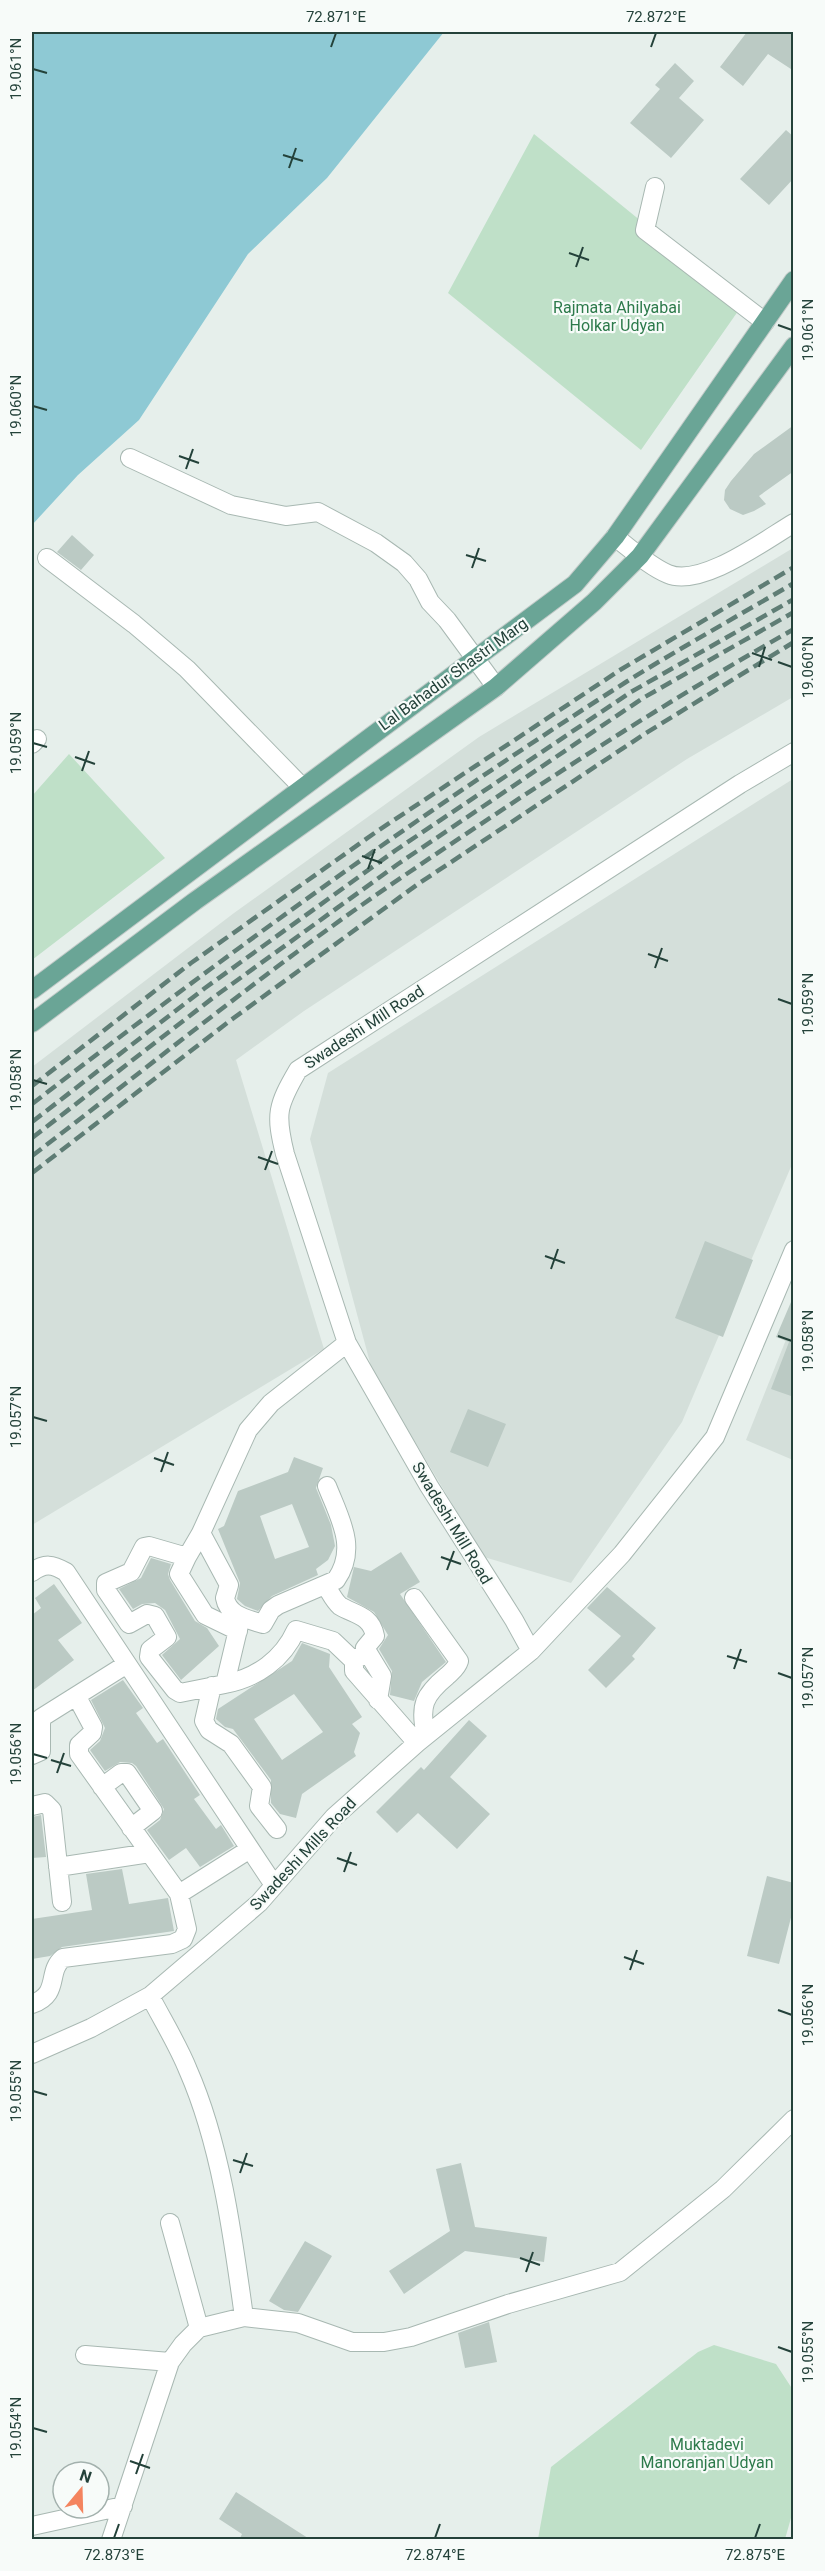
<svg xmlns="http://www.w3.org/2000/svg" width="825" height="2571" viewBox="0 0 825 2571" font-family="Roboto,sans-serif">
	<rect width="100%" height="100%" fill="#e6efeb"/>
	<path fill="#d4dfda" d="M793 548V697L687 759 304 1011 236 1060 324 1349 32 1525V1067L234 913 479 737Z
		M793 779V1162L682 1422 571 1583 484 1557 372 1370 310 1139 328 1073Z
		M793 1322V1460L746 1440Z"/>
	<path fill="#bfe0c8" d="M534 134 743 304 641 450 448 293Z
		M69 754 165 858 32 960V796Z
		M714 2345 776 2364 793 2390V2511L785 2539H538L551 2467 698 2352Z"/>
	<path fill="#8ec9d4" d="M32 32H444L327 178 248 254 139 420 78 475 32 525Z"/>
	<path fill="#bbcac4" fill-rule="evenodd" d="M747 32H794V71L768 54 743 86 720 67Z
		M675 63 694 81 679 98 704 120 671 158 630 123 660 89 655 85Z
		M786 130 794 137V178L769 205 740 179Z
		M794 425V471L759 496 766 504 754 511 743 515 730 509 724 500 725 490 731 481 754 454Z
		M72 535 94 555 81 570 57 552Z
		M705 1241 753 1260 723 1337 675 1318Z
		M794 1295V1397L771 1389 789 1342 776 1337Z
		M468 1409 506 1424 488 1467 450 1452Z
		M294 1457 323 1468 316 1488 331 1525 335 1546 328 1560 316 1569 318 1575 272 1596 258 1611 245 1606 237 1599 240 1583 218 1529 224 1526 238 1491 288 1472ZM292 1504 309 1547 275 1559 260 1516Z
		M401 1552 420 1582 400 1594 446 1662 422 1682 414 1701 390 1695 392 1671 379 1649 388 1635 374 1612 347 1597 354 1567 371 1571Z
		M151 1558 171 1564 168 1574 170 1580 195 1621 207 1628 219 1646 181 1680 162 1655 180 1639 165 1610 155 1603 142 1604 133 1609 119 1589 141 1578Z
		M54 1584 82 1623 58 1640 74 1660 32 1691V1615L41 1608 35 1598Z
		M607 1587 656 1628 632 1656 635 1659 606 1688 588 1670 621 1636 587 1608Z
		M302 1643 330 1654 329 1667 362 1717 352 1724 360 1733 354 1752 356 1756 302 1794 296 1818 280 1814 271 1803V1780L233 1729 225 1727 216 1719 218 1709 292 1661ZM294 1694 323 1732 282 1760 254 1719Z
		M123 1680 143 1708 136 1713 157 1743 163 1739 200 1795 194 1799 216 1829 221 1825 234 1846 200 1867 186 1848 169 1860 147 1830 160 1820 164 1809 136 1766 132 1763 120 1762 105 1771 90 1750 100 1741 105 1728 91 1700Z
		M469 1720 487 1736 450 1777 490 1814 457 1849 418 1813 397 1833 376 1812 421 1767 424 1770Z
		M41 1815 46 1857 32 1858V1817Z
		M122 1869 129 1904 168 1898 174 1931 62 1947 50 1956 32 1959V1919L92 1910 86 1874Z
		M767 1876 794 1883V1906L779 1964 747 1956Z
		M461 2163 475 2227 547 2237 544 2262 465 2251 404 2294 389 2271 450 2231 436 2169Z
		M305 2241 332 2256 298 2312 284 2310 269 2301Z
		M489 2322 497 2362 465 2368 458 2333Z
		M236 2492 311 2540H239L242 2534 219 2519Z"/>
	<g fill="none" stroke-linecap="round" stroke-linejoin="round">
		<g stroke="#a8b8b2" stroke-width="20">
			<path id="minor" d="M655 187 645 230 765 322
				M130 458 231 505 286 516 318 512 376 543 404 563 418 579 430 602 447 620 496 687
				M615 537C631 549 649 566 668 574 701 588 765 540 794 523
				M47 558 134 624 187 669 301 786
				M32 744 37 739
				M327 1486C340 1519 358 1548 336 1580L278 1605 271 1610 263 1624C248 1619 228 1616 225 1598L229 1585 201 1533 248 1430 271 1403 347 1343
				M201 1533 187 1557 149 1546 144 1547 131 1572 106 1583V1590L129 1624 147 1614 155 1616 167 1637 150 1650 149 1657 175 1690 180 1693 225 1684 241 1617
				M187 1557 179 1574 205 1615 238 1631
				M32 1572C45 1563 52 1564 66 1572L274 1885
				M326 1586C330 1592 334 1601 340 1606 355 1615 371 1615 375 1636L365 1648 382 1676 378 1700
				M414 1598 459 1661C457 1668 452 1671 447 1676 424 1695 419 1706 426 1735
				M531 1651 514 1620 429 1486 347 1343 285 1154C275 1114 277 1106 298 1070L740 784 794 752
				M362 1655 354 1661V1671L417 1743
				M225 1684C257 1678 283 1659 296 1630L333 1641 354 1661
				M212 1686 204 1721 209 1730 231 1744 262 1787 259 1806 277 1829
				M77 1697 93 1727 92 1733 79 1745V1754L179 1894
				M32 1755 41 1751V1718L127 1664
				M102 1787 121 1773H127L153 1811 131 1828
				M32 1806 45 1803 52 1810 62 1902
				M58 1867 150 1853
				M150 1996C163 2021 178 2045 188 2070 221 2145 233 2237 244 2317
				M32 2004C61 1994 46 1972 63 1958L172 1944 183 1939 187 1929 179 1894 250 1849
				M32 2054 91 2028 150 1996 259 1903 334 1817 417 1743 531 1651 622 1554 715 1437 794 1250
				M170 2223 199 2328
				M85 2355 170 2362
				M32 2526 123 2506
				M111 2540 170 2362 183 2344 199 2328 244 2317 298 2323 352 2342H384L411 2337 508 2304 620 2272 723 2189 794 2119"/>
		</g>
		<g stroke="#c2cac8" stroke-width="20">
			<path id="major" d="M32 990 575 584 615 537 794 280
				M32 1023 195 901 496 687 594 602 640 556 794 346"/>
		</g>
		<use href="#minor" stroke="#fff" stroke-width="18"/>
		<use href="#major" stroke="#6aa596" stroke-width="18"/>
		<path stroke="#5f7d75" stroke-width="4.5" stroke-dasharray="12 6" stroke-linecap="butt" d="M32 1086 191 963 376 832 620 670 794 567
			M32 1104C224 956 420 813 626 682 680 648 738 616 794 583
			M32 1122 205 988 396 850 631 692 794 599
			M32 1138 214 997 398 864 643 698 794 612
			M32 1156C156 1061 278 961 408 873 533 788 662 704 794 629
			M32 1173 231 1020 418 884 646 733 794 642"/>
	</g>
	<path fill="none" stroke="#24423a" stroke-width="2" d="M331 47 336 33M651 47 656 33M33 69 47 73M283 155 303 161M289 168 296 148M569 253 589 260M576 267 583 247M778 325 792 330M33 406 47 410M179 456 199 463M186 469 193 449M466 555 486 561M472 568 479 548M752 653 772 660M778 662 792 667M759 667 765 647M33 743 47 747M75 757 95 764M82 771 89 751M362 856 382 863M368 869 375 849M648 954 668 961M655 968 662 948M778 999 792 1004M33 1080 47 1084M258 1157 278 1164M265 1170 272 1151M545 1256 565 1263M551 1269 558 1249M778 1336 792 1341M33 1417 47 1421M154 1458 174 1465M161 1472 168 1452M441 1557 461 1564M447 1570 454 1551M727 1656 747 1662M734 1669 741 1649M778 1673 792 1678M33 1754 47 1758M51 1760 71 1766M57 1773 64 1753M337 1858 357 1865M344 1872 351 1852M624 1957 644 1964M630 1970 637 1950M778 2010 792 2015M33 2091 47 2095M233 2160 253 2166M240 2173 247 2153M520 2258 540 2265M526 2272 533 2252M778 2347 792 2352M33 2428 47 2432M130 2461 150 2468M136 2474 143 2454M114 2538 119 2524M435 2538 440 2524M755 2538 760 2524"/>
	<g text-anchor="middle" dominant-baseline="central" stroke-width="4.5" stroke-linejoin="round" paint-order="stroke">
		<g font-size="16" fill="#2d7a4b" stroke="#f7fbf9">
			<text x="617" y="307">Rajmata Ahilyabai<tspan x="617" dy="18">Holkar Udyan</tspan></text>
			<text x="707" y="2444">Muktadevi<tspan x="707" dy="18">Manoranjan Udyan</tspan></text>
		</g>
		<g font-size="16" fill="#24423a" stroke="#f7fbf9">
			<text transform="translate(453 674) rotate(-36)">Lal Bahadur Shastri Marg</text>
			<text transform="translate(364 1027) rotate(-33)">Swadeshi Mill Road</text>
			<text transform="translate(452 1523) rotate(59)">Swadeshi Mill Road</text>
			<text transform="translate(303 1854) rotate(-47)">Swadeshi Mills Road</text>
		</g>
	</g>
	<rect width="825" height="2571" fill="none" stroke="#f7fbf9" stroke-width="66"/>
	<g transform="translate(81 2490) rotate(19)"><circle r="28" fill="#f7fbf9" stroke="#a3b1ad" stroke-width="1.5"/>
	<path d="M0-4.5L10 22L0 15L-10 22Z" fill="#f4845f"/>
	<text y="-9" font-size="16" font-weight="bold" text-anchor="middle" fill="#24423a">N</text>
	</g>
	<rect x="33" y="33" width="759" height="2505" fill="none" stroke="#24423a" stroke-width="2"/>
	<g font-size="15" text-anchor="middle" fill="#24423a">
		<text x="336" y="22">72.871°E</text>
		<text x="656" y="22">72.872°E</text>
		<text transform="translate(16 69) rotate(-90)" y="5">19.061°N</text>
		<text transform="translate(808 330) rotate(-90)" y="5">19.061°N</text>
		<text transform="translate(16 406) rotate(-90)" y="5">19.060°N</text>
		<text transform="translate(808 667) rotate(-90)" y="5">19.060°N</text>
		<text transform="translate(16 743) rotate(-90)" y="5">19.059°N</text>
		<text transform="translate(808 1004) rotate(-90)" y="5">19.059°N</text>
		<text transform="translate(16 1080) rotate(-90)" y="5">19.058°N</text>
		<text transform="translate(808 1341) rotate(-90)" y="5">19.058°N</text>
		<text transform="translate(16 1417) rotate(-90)" y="5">19.057°N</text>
		<text transform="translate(808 1678) rotate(-90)" y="5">19.057°N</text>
		<text transform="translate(16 1754) rotate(-90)" y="5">19.056°N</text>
		<text transform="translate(808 2015) rotate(-90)" y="5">19.056°N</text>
		<text transform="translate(16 2091) rotate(-90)" y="5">19.055°N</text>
		<text transform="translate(808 2352) rotate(-90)" y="5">19.055°N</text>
		<text transform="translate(16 2428) rotate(-90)" y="5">19.054°N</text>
		<text x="114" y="2560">72.873°E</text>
		<text x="435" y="2560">72.874°E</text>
		<text x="755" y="2560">72.875°E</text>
	</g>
</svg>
